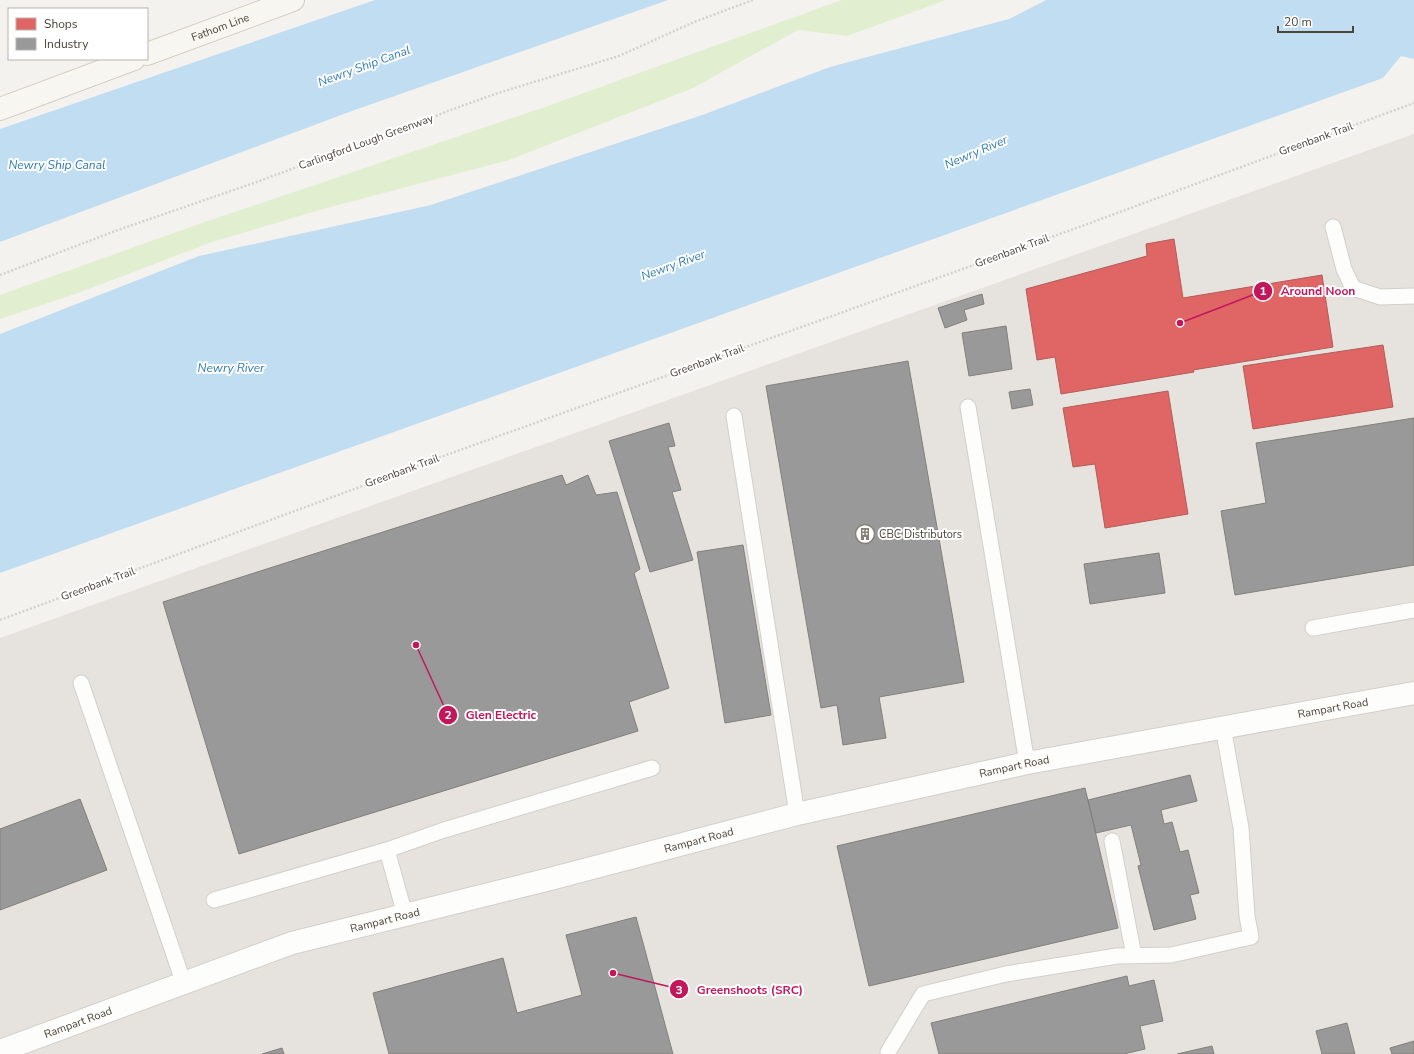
<svg xmlns="http://www.w3.org/2000/svg" width="1414" height="1054" viewBox="0 0 1414 1054" font-family="'Nunito Sans',sans-serif">
	<rect width="100%" height="100%" fill="#f4f2ee"/>
	<path fill="#e6e2de" d="M1414 134V1054H0V638Z"/>
	<path fill="#e1eecf" d="M842 0H946L847 36 798 30 693 88 509 160 323 209 212 242 78 293 0 319V295L199 224 545 107Z"/>
	<path fill="#e6e3df" d="M669 688 720 690 725 723 729 725 732 731 743 803 374 895 262 929 216 950 200 952 186 940 166 876 638 731 629 702Z
		M1414 717V989L1292 1022 1259 825H1289L1277 755 1280 736 1301 728Z"/>
	<path fill="#c0ddf1" d="M375 0H668L352 111 0 242V129Z
		M1046 0H1414V59L1401 56 1383 78 0 573V334L199 256 431 205 705 114 830 67 1009 19Z"/>
	<path fill="#e06666" stroke="#b35c58" d="M1174 239 1183 298 1322 275 1333 347 1193 370 1194 372 1061 394 1055 357 1037 360 1026 289 1147 256 1146 244Z
		M1383 345 1393 407 1253 429 1243 366Z
		M1168 391 1188 514 1105 528 1095 464 1073 467 1063 408Z"/>
	<path fill="#999" stroke="#82807c" d="M982 294 984 304 964 310 967 320 945 328 938 308Z
		M1006 326 1012 369 969 376 962 333Z
		M908 361 964 682 879 697 886 738 843 745 837 705 821 708 766 386Z
		M1030 389 1033 405 1012 409 1009 392Z
		M1414 418V565L1235 595 1221 511 1266 503 1256 443Z
		M669 423 675 446 668 447 681 490 672 492 693 560 650 572 609 441Z
		M562 475 566 485 588 475 596 495 617 492 640 569 634 573 669 688 629 702 638 731 239 854 163 602Z
		M743 545 771 715 725 723 697 552Z
		M1159 553 1165 593 1090 604 1084 564Z
		M1190 775 1197 801 1161 810 1164 824 1172 822 1180 852 1188 850 1199 893 1190 895 1196 919 1154 930 1138 866 1141 865 1131 825 1096 833 1088 800Z
		M1085 788 1118 928 869 986 837 846Z
		M80 799 107 870 0 910V829Z
		M636 917 673 1054H389L373 993 503 958 517 1013 582 995 566 935Z
		M1127 976 1129 986 1154 980 1163 1021 1140 1026 1145 1049 1124 1054H939L931 1023Z
		M1347 1023 1355 1054H1322L1316 1031Z
		M1414 1041V1054H1392L1390 1048Z
		M1212 1046 1214 1054H1177Z
		M282 1048 284 1054H262Z"/>
	<g fill="none" stroke-linecap="round" stroke-linejoin="round">
		<g stroke="#d2d0cb" stroke-width="17">
			<path id="service" d="M1333 227 1344 269 1353 288 1380 297 1414 296
				M968 407 1027 763
				M734 416 797 814
				M1313 628 1414 610
				M81 683 184 984
				M1112 841 1134 956
				M387 850 405 915
				M214 900 387 850 444 830 652 768
				M888 1052 923 994 1006 974 1117 956 1171 955 1251 937 1247 916 1241 828 1223 727"/>
		</g>
		<g stroke="#d2d0cb" stroke-width="24">
			<g id="minor">
				<path id="s1" d="M0 1051 292 943 550 879 797 814 1027 763 1414 693"/>
			</g>
		</g>
		<g stroke="#d3cfc5" stroke-width="24">
			<g id="secondary">
				<path id="s2" d="M147 54 293 0"/>
				<path d="M0 109 134 59"/>
			</g>
		</g>
		<path stroke="#d3d2cc" stroke-width="2.5" stroke-dasharray="2 2" stroke-linecap="butt" d="M0 275 118 230 254 183 329 155 404 130 445 112 498 93 619 56 694 22 753 0
			M0 620 449 454 1082 226 1414 103"/>
		<use href="#service" stroke="#fdfdfc" stroke-width="15"/>
		<use href="#minor" stroke="#fdfdfc" stroke-width="22"/>
		<use href="#secondary" stroke="#f7f6f1" stroke-width="22"/>
	</g>
	<defs>
		<g id="building-ring" transform="scale(1)"><circle r="9.5" fill="#fff" stroke="#868178" stroke-width="1.5"/><path d="M-4-6H4V6H1V3H-1V6H-4ZM-2.5-4.3h1.7v1.8h-1.7ZM.8-4.3h1.7v1.8H.8ZM-2.5-1h1.7V.8h-1.7ZM.8-1h1.7V.8H.8Z" fill="#868178"/></g>
	</defs>
	<g fill-rule="evenodd">
		<use href="#building-ring" x="865" y="534"/>
	</g>
	<g text-anchor="middle" dominant-baseline="central" stroke-width="4" stroke-linejoin="round" paint-order="stroke">
		<g font-size="11" fill="#4b4439" stroke="#fff">
			<text stroke="none"><textPath href="#s2" startOffset="78">Fathom Line</textPath></text>
			<text transform="translate(1316 139) rotate(-20)">Greenbank Trail</text>
			<text transform="translate(366 142) rotate(-20)">Carlingford Lough Greenway</text>
			<text transform="translate(1012 251) rotate(-20)">Greenbank Trail</text>
			<text transform="translate(707 361) rotate(-20)">Greenbank Trail</text>
			<text transform="translate(402 471) rotate(-20)">Greenbank Trail</text>
			<text transform="translate(98 584) rotate(-20)">Greenbank Trail</text>
			<text stroke="none"><textPath href="#s1" startOffset="1379">Rampart Road</textPath></text>
			<text stroke="none"><textPath href="#s1" startOffset="1055">Rampart Road</textPath></text>
			<text stroke="none"><textPath href="#s1" startOffset="731">Rampart Road</textPath></text>
			<text stroke="none"><textPath href="#s1" startOffset="407">Rampart Road</textPath></text>
			<text stroke="none"><textPath href="#s1" startOffset="83">Rampart Road</textPath></text>
		</g>
		<g font-size="11" fill="#4b4439" stroke="#fff" text-anchor="start">
			<text x="879" y="534">CBC Distributors</text>
		</g>
		<g font-size="12" font-style="italic" fill="#2e7ab2" stroke="#fff">
			<text transform="translate(364 66) rotate(-20)">Newry Ship Canal</text>
			<text transform="translate(976 152) rotate(-23)">Newry River</text>
			<text x="57" y="165">Newry Ship Canal</text>
			<text transform="translate(673 265) rotate(-20)">Newry River</text>
			<text x="231" y="368">Newry River</text>
		</g>
	</g>
	<path fill="none" stroke="#c2185b" stroke-width="1.5" d="M1180 323L1263 291M416 645L448 715M613 973L679 989"/>
	<g fill="#c2185b" stroke="#fff" stroke-width="1.5">
		<circle cx="1180" cy="323" r="4"/>
		<circle cx="416" cy="645" r="4"/>
		<circle cx="613" cy="973" r="4"/>
		<circle cx="1263" cy="291" r="10"/>
		<circle cx="448" cy="715" r="10"/>
		<circle cx="679" cy="989" r="10"/>
	</g>
	<g font-size="12" text-anchor="middle" font-weight="bold" fill="#fff">
		<text x="1263" y="295">1</text>
		<text x="448" y="719">2</text>
		<text x="679" y="994">3</text>
	</g>
	<g font-size="12" text-anchor="middle" font-weight="bold" fill="#c2185b" stroke="#fff" stroke-width="4" stroke-linejoin="round" paint-order="stroke">
		<text x="1318" y="295">Around Noon</text>
		<text x="501" y="719">Glen Electric</text>
		<text x="750" y="994">Greenshoots (SRC)</text>
	</g>
	<rect x="8" y="8" width="140" height="52" fill="#ffffff" stroke="#b7b4b0"/>
	<rect x="16" y="18" width="20" height="12" fill="#e06666" stroke="#b7b4b0"/>
	<text x="44" y="28" font-size="12" fill="#4b4439">Shops</text>
	<rect x="16" y="38" width="20" height="12" fill="#999999" stroke="#b7b4b0"/>
	<text x="44" y="48" font-size="12" fill="#4b4439">Industry</text>
	<path d="M1278 26v6h75v-6" fill="none" stroke="#4b4439" stroke-width="2"/>
	<text x="1284" y="26" font-size="12" fill="#4b4439" stroke="#ffffff" stroke-width="3" paint-order="stroke">20 m</text>
</svg>
